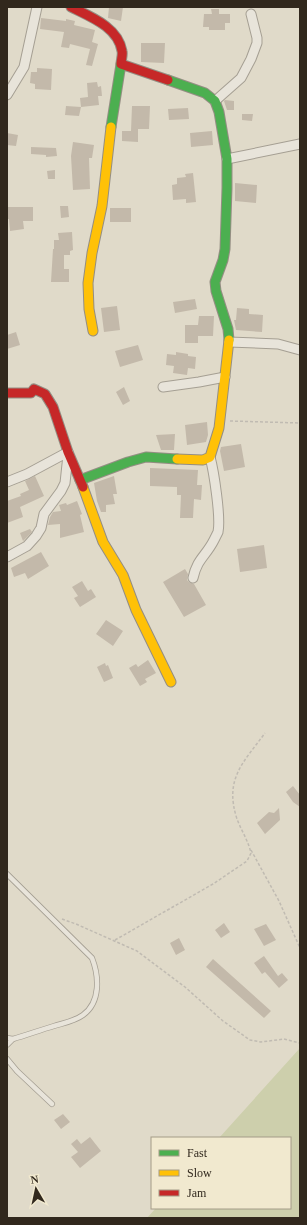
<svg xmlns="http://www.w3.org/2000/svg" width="307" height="1225" viewBox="0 0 307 1225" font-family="'Times New Roman',serif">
	<rect width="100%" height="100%" fill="#e0dac9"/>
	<path fill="#cdcfac" d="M300 1048V1218H147L156 1208H290V1138H219Z"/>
	<path fill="#c3b9aa" d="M109 7H123L121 21 108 18Z
		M211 9H219V14H230V23H225V30H209V27H203L204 14H212Z
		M41 18 66 21V19L75 21 74 25 95 30 92 42 98 44 92 66 86 65 90 49 70 44 69 48 61 47 64 32 40 29Z
		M141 43H165L164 63 141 62Z
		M37 68 52 69 51 90 35 89V84L30 83 31 72H37Z
		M97 82 98 87 101 86 102 96H98L99 105 81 107 80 98 88 97 87 83Z
		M225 100 234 101V110H227L224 101Z
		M66 106 81 107 79 116 65 115Z
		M132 106H150L149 129H138V142L122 141V131H131Z
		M188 108 189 119 169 120 168 109Z
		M242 114H253L252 121 242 120Z
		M212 131 213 145 191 147 190 133Z
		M7 133 18 135 16 146 7 145Z
		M73 142 94 145 92 158H89L90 189 73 190 71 156Z
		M31 147 56 148 57 156 46 157V155L31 154Z
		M55 170V179H48L47 171Z
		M193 173 196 202 186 203V199L173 200 172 185 177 184V178L186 177 185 174Z
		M235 183 257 185 256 203 235 201Z
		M60 206H68L69 217 61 218Z
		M7 207H33V221H23L24 229 10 231 9 219H7Z
		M110 208H131V222H110Z
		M72 232 73 250 70 251V255H64V269H69V282H51L53 249H54V240H59L58 233Z
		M195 299 197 309 175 313 173 302Z
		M117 306 120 330 104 332 101 308Z
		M237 308 249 309V314L263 315 262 332 236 330 234 320H236Z
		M199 316H214L213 336H198V343H185V325H198Z
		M16 332 20 345 7 349V335Z
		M138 345 143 360 120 367 115 351Z
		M176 352 188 354V356L196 357 195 369 188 368 187 375 173 373 174 366 166 365 167 354 176 355Z
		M124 387 130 401 123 405 116 392Z
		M207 422 208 435 206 442 187 445 185 425Z
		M175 434 174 450H161L156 435Z
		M241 444 245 467 224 471 220 451 221 447Z
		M150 468 198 470 197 485H202L201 500 194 499 193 518H180L181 495H177V487L150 486Z
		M35 476 44 496 20 507 23 517 7 523V501L21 496 20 494 29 490 25 481Z
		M114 476 117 494H113L115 504 106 505V512H101L97 501 94 483Z
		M77 501 82 514 80 515 84 532 60 538V524L48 525 50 517 53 512 61 511 59 505 66 503 67 505Z
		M30 529 32 532 23 541 20 533Z
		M264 545 267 568 240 572 237 549Z
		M41 552 49 566 28 579 25 573 14 577 11 568Z
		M185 569 188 574 187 580 189 582 194 584 206 605 184 617 163 582Z
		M82 581 88 591 91 589 96 597 80 607 74 598 78 596 72 587Z
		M106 620 123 631 113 646 96 634Z
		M148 660 156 673 145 679 147 682 140 686 129 668 136 664 138 667Z
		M105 663 106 666 108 665 113 678 104 682 97 667Z
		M293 786 300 795V807L293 802 286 792Z
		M279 808 280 820 265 834 257 823 269 812 274 813Z
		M224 923 230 932 221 938 215 930Z
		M266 924 276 940 264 946 254 929Z
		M179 938 185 950 176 955 170 943Z
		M264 956 278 976 282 973 288 980 279 988 265 972 262 974 254 963Z
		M213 959 271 1011 264 1018 206 967Z
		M63 1114 70 1122 61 1129 54 1120Z
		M90 1137 101 1151 80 1168 71 1157 78 1152 71 1144 77 1139 81 1144Z"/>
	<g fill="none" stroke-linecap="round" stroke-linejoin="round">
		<g stroke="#a59f93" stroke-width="6">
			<path id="lane" d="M7 874 92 958C99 976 101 1002 83 1015 75 1021 64 1023 54 1026 40 1030 27 1035 13 1039L7 1045
				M7 1038 13 1039
				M7 1059 17 1071 52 1104"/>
		</g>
		<g stroke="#a59f93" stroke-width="11">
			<path id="street" d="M7 95 24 67 37 7
				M215 101 241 78 251 59 257 43V38L251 14
				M227 159 300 144
				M229 342 278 344 300 350
				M163 387 199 382 225 377
				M7 482 27 474 68 452
				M7 557 27 546 36 536 41 528 44 514 61 491 65 483 68 455
				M193 578C197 559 206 556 214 540 215 538 217 534 218 532 221 518 214 472 210 457"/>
		</g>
		<g stroke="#948e83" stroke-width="11">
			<path id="fast" d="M168 80 205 93 215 101 219 112 227 159V188L225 249 223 260 215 282 216 291 228 329 229 340
				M111 127 121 64
				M80 480 128 462 146 457 177 459"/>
		</g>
		<g stroke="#948e83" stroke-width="11">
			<path id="slow" d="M93 331 89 309 88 283 92 253 102 206 111 127
				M177 459 203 460 210 457 219 428 229 340
				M83 487 103 542 123 575 136 610 171 682"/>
		</g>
		<g stroke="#948e83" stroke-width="11">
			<path id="jam" d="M71 7C91 17 118 27 122 51 123 55 121 60 121 64L168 80
				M7 393H31L34 389 45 394 53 407 68 452 83 487"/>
		</g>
		<path stroke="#c0bbb2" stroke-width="1.5" stroke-dasharray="3 2" stroke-linecap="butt" d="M230 421 300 423
			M251 850 279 901 300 948
			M62 919 76 924 137 951 185 987 223 1021 250 1040 261 1042 284 1039 300 1043
			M115 940 213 884 247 861 251 853C248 840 241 830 237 819 224 779 243 763 265 733"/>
		<use href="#lane" stroke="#e8e4da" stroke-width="4.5"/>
		<use href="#street" stroke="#e8e4da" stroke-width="9"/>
		<use href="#fast" stroke="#4caf50" stroke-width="9"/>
		<use href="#slow" stroke="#ffc107" stroke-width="9"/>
		<use href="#jam" stroke="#c62828" stroke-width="9"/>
	</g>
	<rect width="307" height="1225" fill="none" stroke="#31281d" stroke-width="16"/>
	<rect x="151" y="1137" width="140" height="72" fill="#f1e9cf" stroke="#a49c88"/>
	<rect x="159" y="1150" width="20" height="6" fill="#4caf50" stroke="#a49c88"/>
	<text x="187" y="1157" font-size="12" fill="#31281d">Fast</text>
	<rect x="159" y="1170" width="20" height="6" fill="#ffc107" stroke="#a49c88"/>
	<text x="187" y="1177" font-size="12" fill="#31281d">Slow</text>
	<rect x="159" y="1190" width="20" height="6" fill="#c62828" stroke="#a49c88"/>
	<text x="187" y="1197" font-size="12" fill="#31281d">Jam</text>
	<g transform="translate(36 1189) rotate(351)" stroke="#f1e9cf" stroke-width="3" paint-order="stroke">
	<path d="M0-3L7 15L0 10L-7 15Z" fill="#31281d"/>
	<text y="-6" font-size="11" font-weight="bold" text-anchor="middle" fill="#31281d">N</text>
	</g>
</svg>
